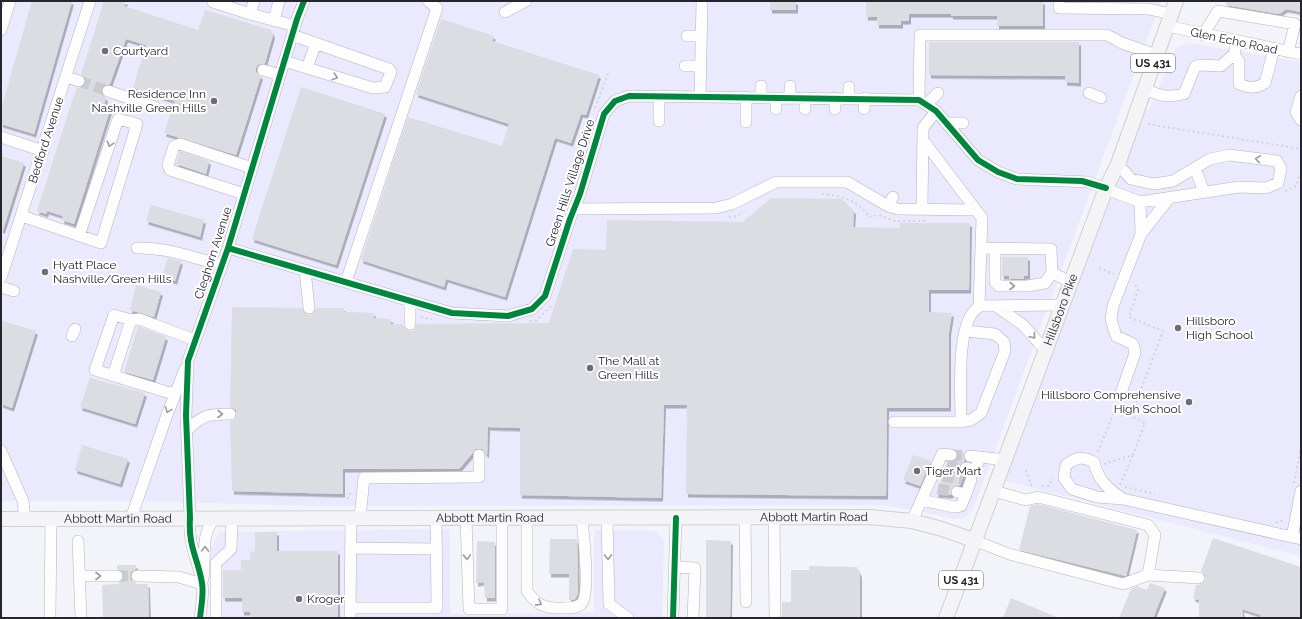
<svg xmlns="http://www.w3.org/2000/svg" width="1302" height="619" viewBox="0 0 1302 619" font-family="Raleway,sans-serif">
	<defs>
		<filter id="shadow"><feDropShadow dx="2" dy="3.5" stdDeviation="0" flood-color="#0004"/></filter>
	</defs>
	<rect width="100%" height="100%" fill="#f3f3fa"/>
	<path fill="#eae9fd" d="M1 1H1161L973 509 965 518 954 519 918 511 884 505 316 506 140 501H1Z
		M1188 43 1301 62V556L999 479 1138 108 1149 110 1176 48Z
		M450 529V614L594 613V530L656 531 664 541 662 618H212L211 548 220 532Z"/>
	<path fill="#dcdce3" filter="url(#shadow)" d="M32 1H72L34 134 1 124V109Z
		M104 1H126L124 6 198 30 205 10 271 30 273 35 265 63 258 65 256 68V72L261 76 236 155 164 133 175 101 133 88 146 45 126 39 110 84 104 86 101 89 103 95 106 98 103 108 110 110 74 224 62 220 63 216 47 211 46 214 37 211 73 98 77 88H81L86 83V79L81 74 83 68Z
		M770 1H796V10H770Z
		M866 1H1043V26H997V16H951V14H909V21H901V25H877V17H866Z
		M1226 1H1301V12L1286 9 1279 14 1226 5Z
		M441 19 494 36 492 41 599 75 586 115 581 114 571 143 555 138 505 297 446 279 444 287 361 260 408 117 502 146 509 124 416 94Z
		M929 42H1079V83L1065 82V76L929 75Z
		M301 87 385 114 336 265 252 239Z
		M180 151 209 161 206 174 176 164Z
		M1 156 24 163 3 230H1Z
		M771 198 842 199 854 211 853 227 900 228V223H970L969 290H929V312L952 313 949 332V408H887L886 496 686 494 687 405H664L661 498 520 495V428L488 427 487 455 482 449H476L459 469H343V494L232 491 230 421 234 420 237 414 236 410 230 407 232 307 302 308 304 312 309 315 313 313 316 308H344V312L374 313V318L391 319V324H403L404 328 410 331 414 330 417 324 549 323 573 249 606 250 607 220 743 222Z
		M151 205 204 220 200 237 146 221Z
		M1002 257H1028V276H1024V279H1009V276H1002Z
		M168 258 181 261 175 281 162 277Z
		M136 285 161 292 154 317 130 310Z
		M3 321 36 331 12 408 1 404V327Z
		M138 326 166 337 153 380 124 372Z
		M90 378 145 393 135 424 80 407Z
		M82 445 128 459 120 484 75 470Z
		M958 453H964L965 461 959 466V470L964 474 960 485 952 488 951 495 936 494 948 462 956 459Z
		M913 455 931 461 920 486 903 480Z
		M1038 504 1137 530 1126 576 1019 550 1030 506Z
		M255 532H277V551H338V618H250V612H242V598H223V570H241V560H250V552L255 551Z
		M1213 538 1301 567V618H1260L1261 615 1242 609 1243 618H1199V600L1193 598 1196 585 1202 584 1206 579 1205 575 1201 571Z
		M550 539H577L578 594 574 600H569V574H549Z
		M706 540 731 541 730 618H706Z
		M477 541 495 542V598H485L484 582 476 583Z
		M117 565H136V569L131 572 130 576 131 580 137 584H148L149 618H103L102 585 118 584 124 576 123 572 117 569Z
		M809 566 857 567 860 574V617H782V602H791V570H809Z
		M1150 583 1165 588 1153 618H1119L1131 589 1137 586 1147 590Z
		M1011 598 1059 618H1003Z"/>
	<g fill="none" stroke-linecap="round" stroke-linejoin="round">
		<path stroke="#cacad1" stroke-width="11" stroke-dasharray="11 5.5" stroke-linecap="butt" d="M79 81 108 91
			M951 455 970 456
			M947 466 966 468
			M943 476 962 479
			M938 489 957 492
			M117 576H137"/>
		<g stroke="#b4b4ba" stroke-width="12">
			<path id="minor" d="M254 1 250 14 295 26
				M1059 1V8L1149 9 1171 14
				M213 2 250 14
				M505 12 526 1
				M274 20 279 1
				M1167 26 1301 54
				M1 30 10 1
				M1203 35 1218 11 1295 24 1288 52
				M687 36H701
				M1234 54 1239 62V84C1249 88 1256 89 1265 83L1274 49
				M284 61 373 88 385 87 391 72 389 69 292 35
				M685 66H700
				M307 68 316 43
				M263 70 280 75
				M66 77 79 81
				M790 86V98
				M1144 89C1161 96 1166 98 1184 94L1195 67 1199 65 1221 66 1234 54 1237 41
				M108 91 155 107
				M1089 93 1101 98
				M1301 96 1296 112 1301 120
				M700 97 702 1
				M761 98V86
				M776 98V109
				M805 98V109
				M849 98V87
				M919 100 920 35H1107L1122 43 1156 55
				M927 104 938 93
				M835 109V98
				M864 109 865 98
				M659 121V96
				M746 122V97
				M946 123H963
				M1 137 43 151
				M923 140 982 218 979 306
				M1118 164 1131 179 1154 184 1173 181 1210 159 1229 155 1277 161 1281 169 1278 183 1266 188 1239 187 1140 202
				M1195 168 1204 192
				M244 194 170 170 168 165 174 146 180 144 252 168
				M888 206 898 209 976 210
				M575 209 716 208 732 204 776 182H847L888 206 893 197
				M922 209 923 128 936 111
				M22 216 101 243 137 124 118 119 79 236
				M1141 234 1170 197
				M137 248C166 247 193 258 222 265
				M228 248 452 313 508 316 532 309 545 296 570 219 580 194 604 114 615 101 629 96 919 100 936 111 978 160 998 172 1017 179 1088 182 1140 202 1141 234 1113 306 1111 319 1116 336 1133 344 1135 353 1121 393
				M982 248 1051 249 1052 273 1045 283 1028 286H999L995 282V248
				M305 270 309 308
				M1052 273 1071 282
				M1 278 90 1
				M346 282 437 8 428 1
				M1 287 14 291
				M996 306 1023 325 1046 351
				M131 320 139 319 195 340
				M410 324V301
				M72 336 75 329
				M113 376 131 320 114 315 95 370C122 378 148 387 175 394
				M894 422H961C961 395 957 338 971 315 973 311 977 309 979 306L1063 305
				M961 422 971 420 981 413 1005 351 1004 342 995 334 965 331
				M187 430C203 415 208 414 230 414
				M1 451 23 501 25 519
				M970 456 1006 460
				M966 468 975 470 980 457
				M994 491 1026 500 1038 497 1148 525 1155 535 1148 575
				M957 492 966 494 971 480
				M1123 499C1108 489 1098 480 1094 462 1082 456 1076 457 1066 465L1064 478 1072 489 1097 497 1123 499 1301 539
				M921 500 954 507 961 506 966 494
				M745 517 746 602
				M774 517 775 618
				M131 518 167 415 185 369
				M360 518 364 478 479 477V455
				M466 518 469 609H502V518
				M527 518V591C535 603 543 608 557 608 564 608 576 609 581 604 591 595 583 532 582 518
				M607 518 609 604 628 618
				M912 521 942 454 951 455
				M1292 537 1301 491
				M78 541 81 618
				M976 541 1009 554 1123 584 1148 575 1199 578
				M351 548 437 549
				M675 567 695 568 693 618
				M79 576H117
				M137 576 179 577 202 584
				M203 579C206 558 200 534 215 518
				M350 608H437L436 518
				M50 618 51 519
				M200 618C201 607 204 594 202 583 198 558 188 547 190 518L186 415 188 361 228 248 297 19 304 1
				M216 618V563L231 549 232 518
				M350 618 351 518
				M673 618 676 518"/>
		</g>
		<g stroke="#d0cfd3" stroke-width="16">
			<g id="major">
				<path id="s1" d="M1 519 869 517 912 521 942 529 976 541"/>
				<path id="s2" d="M946 618 1106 188 1118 164 1176 1"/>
			</g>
		</g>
		<path stroke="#d4d4d6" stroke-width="2" stroke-dasharray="2 3" stroke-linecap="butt" d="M595 108 609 71
			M1148 124 1301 149
			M1285 191 1296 186 1301 172
			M822 194C841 195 859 201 869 217L879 215 894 221H928
			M729 217 737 216 743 212
			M1099 268 1114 274
			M421 317 432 319
			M530 321H536L551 306
			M1098 452 1118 402
			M1104 464 1133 455 1145 423 1131 416 1163 331 1129 317 1138 290 1134 282
			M1026 470 1032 487
			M1294 483 1301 447
			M1120 485 1133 455
			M1042 486H1049L1053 478
			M1125 487 1155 494
			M347 499 351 492
			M1276 523 1285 519"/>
		<use href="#minor" stroke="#fdfdfe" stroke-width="11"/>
		<use href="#major" stroke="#f4f4f7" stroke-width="14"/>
		<g stroke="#fff" stroke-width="8">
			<path id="cycleway" d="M228 248 452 313 508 316 532 309 545 296 570 219 580 194 604 114 615 101 629 96 919 100 936 111 978 160 998 172 1017 179 1082 181 1106 188
				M200 618C201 607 204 594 202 583 198 558 188 547 190 518L186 415 188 361 228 248 297 19 304 1
				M673 618 676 518"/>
		</g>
		<use href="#cycleway" stroke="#00873e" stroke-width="6"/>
	</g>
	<defs><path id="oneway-chevron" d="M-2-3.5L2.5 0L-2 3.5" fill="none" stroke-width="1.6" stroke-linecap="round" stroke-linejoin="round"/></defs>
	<g stroke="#9c9ca0">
		<use href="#oneway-chevron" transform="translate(335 77) rotate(18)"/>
		<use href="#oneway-chevron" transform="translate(110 144) rotate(108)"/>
		<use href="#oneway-chevron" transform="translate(1258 159) rotate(-172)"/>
		<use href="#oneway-chevron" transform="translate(1012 286)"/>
		<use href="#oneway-chevron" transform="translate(1033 336) rotate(49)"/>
		<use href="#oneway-chevron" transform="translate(168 410) rotate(111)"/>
		<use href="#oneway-chevron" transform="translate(220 414)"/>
		<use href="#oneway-chevron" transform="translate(205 549) rotate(-89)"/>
		<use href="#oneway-chevron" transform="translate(467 557) rotate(88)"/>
		<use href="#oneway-chevron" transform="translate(608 557) rotate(89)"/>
		<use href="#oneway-chevron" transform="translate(98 576)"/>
		<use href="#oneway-chevron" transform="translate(539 603) rotate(29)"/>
	</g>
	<g fill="#6e6d75" stroke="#fff" stroke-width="1.5">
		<circle cx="105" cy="51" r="4"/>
		<circle cx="214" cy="101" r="4"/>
		<circle cx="45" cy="272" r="4"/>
		<circle cx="1178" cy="328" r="4"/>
		<circle cx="590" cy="368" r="4"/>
		<circle cx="1189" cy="402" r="4"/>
		<circle cx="917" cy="471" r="4"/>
		<circle cx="299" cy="599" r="4"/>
	</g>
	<g text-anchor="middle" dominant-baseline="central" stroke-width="4" stroke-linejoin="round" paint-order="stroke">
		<g fill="#fff" stroke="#67666c" stroke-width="1">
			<rect x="1131" y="54" width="44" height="18" rx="3"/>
			<rect x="939" y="571" width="44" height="18" rx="3"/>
		</g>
		<g font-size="11" font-weight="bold" fill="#26252d">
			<text x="1153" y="63">US 431</text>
			<text x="961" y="580">US 431</text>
		</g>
		<g font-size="12" fill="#26252d" stroke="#fff">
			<text transform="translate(1234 41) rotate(12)">Glen Echo Road</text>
			<text transform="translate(46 140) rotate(-72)">Bedford Avenue</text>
			<text transform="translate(570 183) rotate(-72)">Green Hills Village Drive</text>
			<text transform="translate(213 253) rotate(-72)">Cleghorn Avenue</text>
			<text stroke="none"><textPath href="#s2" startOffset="329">Hillsboro Pike</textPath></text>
			<text stroke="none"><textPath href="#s1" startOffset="813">Abbott Martin Road</textPath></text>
			<text stroke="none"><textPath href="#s1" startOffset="117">Abbott Martin Road</textPath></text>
			<text stroke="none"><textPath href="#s1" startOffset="489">Abbott Martin Road</textPath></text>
		</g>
		<g font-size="12" fill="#26252d" stroke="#fff" text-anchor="start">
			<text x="113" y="51">Courtyard</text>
			<text x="206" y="94" text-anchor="end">Residence Inn<tspan x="206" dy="14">Nashville Green Hills</tspan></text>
			<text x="53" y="265">Hyatt Place<tspan x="53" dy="14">Nashville/Green Hills</tspan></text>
			<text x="1186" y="321">Hillsboro<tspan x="1186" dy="14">High School</tspan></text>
			<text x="598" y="361">The Mall at<tspan x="598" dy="14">Green Hills</tspan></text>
			<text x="1181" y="395" text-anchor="end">Hillsboro Comprehensive<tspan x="1181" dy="14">High School</tspan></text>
			<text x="925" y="471">Tiger Mart</text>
			<text x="307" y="599">Kroger</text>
		</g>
	</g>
	<rect width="1302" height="619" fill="none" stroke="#26252d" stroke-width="4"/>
</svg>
